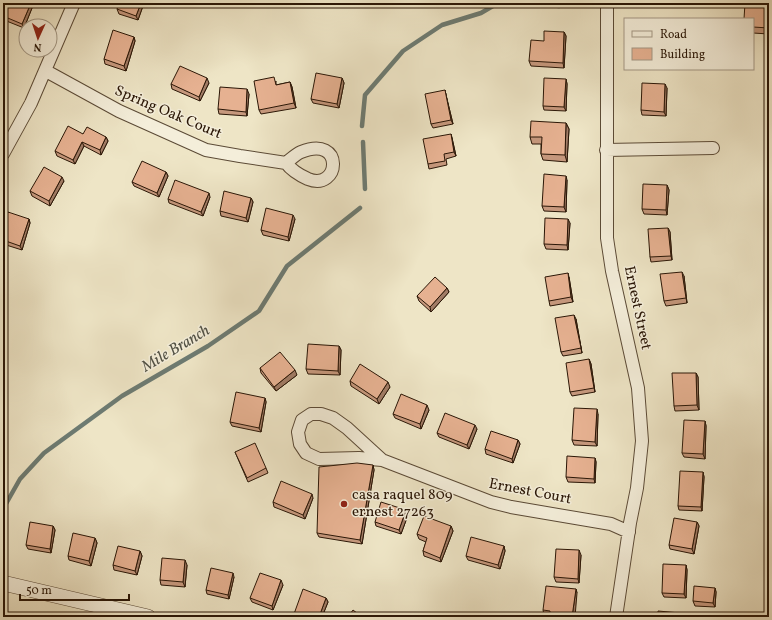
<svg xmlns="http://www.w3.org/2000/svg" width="772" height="620" viewBox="0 0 772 620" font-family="Vollkorn,serif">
	<rect width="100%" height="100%" fill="#eee5c6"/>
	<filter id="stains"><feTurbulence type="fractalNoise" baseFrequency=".005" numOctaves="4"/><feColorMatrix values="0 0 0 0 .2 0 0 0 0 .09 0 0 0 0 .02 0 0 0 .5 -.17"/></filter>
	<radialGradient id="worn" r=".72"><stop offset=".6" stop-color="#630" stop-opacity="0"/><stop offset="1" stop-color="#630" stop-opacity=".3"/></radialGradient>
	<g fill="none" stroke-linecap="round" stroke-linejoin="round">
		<path stroke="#6d7b72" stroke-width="4.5" d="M535 3 559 6 565 3
			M362 126 365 95 403 51 442 25 481 13 498 3
			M363 142 365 189
			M3 509 20 479 44 453 122 396 208 346 259 311 287 266 360 208"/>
		<g stroke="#5b4a36" stroke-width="14">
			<path id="minor" d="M607 3V238L612 271 638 388 642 441 637 488 630 523 616 617
				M46 71 119 111 206 150 240 156 286 163C292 171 299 175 308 179 340 192 345 134 301 152 296 154 291 159 286 163
				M606 150 713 148
				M3 154 31 103 74 3
				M382 460 359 458 319 459 306 453 300 444 298 432 302 420 311 414H321L333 418 347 428 382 460 491 502 511 507 611 524 629 532"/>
		</g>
		<g stroke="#5b4a36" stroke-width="16">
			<path id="tertiary" d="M3 583 148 617"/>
		</g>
		<use href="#minor" stroke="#f4eeda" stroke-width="12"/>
		<use href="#tertiary" stroke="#f4eeda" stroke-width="15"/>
	</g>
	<path fill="#c6987d" stroke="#2a1606" d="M34 3 24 28 4 20 3 18V14Z
		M144 3 138 20 119 14 117 9Z
		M769 3V34L753 33V19Z
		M564 32 566 36 564 68 531 66 529 61 544 41Z
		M134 37 135 41 126 71 105 64 104 59Z
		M342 78 344 83 339 108 313 103 311 99Z
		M566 79 567 84 566 111 544 110 543 106Z
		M276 81V85L290 82 292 87 296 108 261 114 259 110Z
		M209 83 200 101 172 89 171 84Z
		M667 88 666 116 642 115 641 110Z
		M445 90 446 95 453 124 433 128 431 124Z
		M249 94 247 116 219 114 218 109Z
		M566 123 569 129 567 162 543 160 541 154V144H532L530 137Z
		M83 134 106 137 108 141 101 155 84 146 75 164 57 156 55 151Z
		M451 134 452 138 456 156 446 159 447 165 429 169 428 164Z
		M166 172 168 176 159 197 134 186 132 182Z
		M567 180 566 212 544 211 542 206Z
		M64 181 50 206 32 196 30 191Z
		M667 185 669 190 667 215 644 214 642 209Z
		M210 197 203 216 169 203 168 199Z
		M251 198 253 202 248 222 221 216 220 211Z
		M29 219 30 223 22 250 3 244V226Z
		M295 219 289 241 263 235 261 230Z
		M570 223 568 250 546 249 544 244Z
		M668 228 670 232 672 260 651 262 650 257Z
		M684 276 687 303 666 306 664 301Z
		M569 277 573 302 550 306 549 301Z
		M447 288 449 292 431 312 419 301 417 296Z
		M576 319 582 353 563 356 561 352Z
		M339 346 341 350 340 375 308 374 306 369Z
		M589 359 591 364 595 392 572 396 570 392Z
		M260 368 297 375 276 391 261 373Z
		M696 373 698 377 699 410 675 411 674 406Z
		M350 381 390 387 379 404 351 386Z
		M265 398 266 402 261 432 232 426 230 422Z
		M429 410 421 429 395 418 393 414Z
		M598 414 597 446 574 445 572 440Z
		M705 421 706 426 705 459 684 457 682 453Z
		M477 429 469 449 439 437 437 433Z
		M518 440 520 444 513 463 486 454 485 449Z
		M235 452 266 468 268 473 248 482Z
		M595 458 596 462 595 483 568 482 566 477Z
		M373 465 374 470 362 544 319 537 317 533Z
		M703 472 704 477 702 511 679 510 678 506Z
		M313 498 305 519 274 507 273 502Z
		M406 510 408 515 401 534 376 526 375 522Z
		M697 522 699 526 694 554 670 549 669 545Z
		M53 526 55 530 51 553 28 549 26 545Z
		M451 526 453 531 441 562 424 556 423 551 426 542 419 539 417 534Z
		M95 538 97 543 91 566 69 560 68 556Z
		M504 546 505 551 500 569 468 560 466 556Z
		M140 551 142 556 137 575 114 570 113 565Z
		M581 555 579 583 556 582 554 577Z
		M187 565 185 587 161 585 160 580Z
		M686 565 687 570 686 598 664 597 662 593Z
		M234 577 229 599 207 594 206 590Z
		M283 585 273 610 252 602 250 598Z
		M715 588 716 592 715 607 695 606 693 601Z
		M576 589 577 593 550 615H544L543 610Z
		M326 598 328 602 322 617H295L294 614Z"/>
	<path fill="#a17c66" stroke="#2a1606" d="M31 3H34L24 28 22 24Z
		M141 3H144L138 20 136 16Z
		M564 32 566 36 564 68 563 63Z
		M134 37 135 41 126 71 124 66Z
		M5 49 7 53 3 64V55Z
		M207 78 209 83 200 101 199 97Z
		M342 78 344 83 339 108 337 104Z
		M566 79 567 84 566 111 564 107Z
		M290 82 292 87 296 108 294 103Z
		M665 84 667 88 666 116 664 112Z
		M247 89 249 94 247 116 246 112Z
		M445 90 446 95 453 124 451 120Z
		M566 123 569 129 567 162 565 155Z
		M451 134 452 138 456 156 454 152Z
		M106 137 108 141 101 155 100 150Z
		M82 142 84 146 75 164 73 160Z
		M166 172 168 176 159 197 157 193Z
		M566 176 567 180 566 212 564 207Z
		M62 177 64 181 50 206 49 201Z
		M667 185 669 190 667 215 666 210Z
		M209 193 210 197 203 216 201 212Z
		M251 198 253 202 248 222 246 218Z
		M293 215 295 219 289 241 288 237Z
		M29 219 30 223 22 250 20 246Z
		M568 219 570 223 568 250 567 245Z
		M668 228 670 232 672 260 671 256Z
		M4 265 5 269 3 273V266Z
		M682 272 684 276 687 303 686 298Z
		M568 273 569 277 573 302 571 297Z
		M447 288 449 292 431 312 430 307Z
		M574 315 576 319 582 353 581 348Z
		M339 346 341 350 340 375 338 371Z
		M589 359 591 364 595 392 594 388Z
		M295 370 297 375 276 391 274 387Z
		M696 373 698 377 699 410 697 405Z
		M388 382 390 387 379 404 377 399Z
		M265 398 266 402 261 432 259 428Z
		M427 405 429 410 421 429 420 424Z
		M597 409 598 414 597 446 595 442Z
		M705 421 706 426 705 459 703 454Z
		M475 425 477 429 469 449 467 445Z
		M518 440 520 444 513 463 512 459Z
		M595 458 596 462 595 483 594 479Z
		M373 465 374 470 362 544 360 540Z
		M703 472 704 477 702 511 701 507Z
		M312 494 313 498 305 519 303 515Z
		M406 510 408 515 401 534 399 530Z
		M697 522 699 526 694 554 692 549Z
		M53 526 55 530 51 553 50 549Z
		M451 526 453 531 441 562 440 558Z
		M95 538 97 543 91 566 89 561Z
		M504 546 505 551 500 569 498 565Z
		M579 550 581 555 579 583 578 579Z
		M140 551 142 556 137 575 135 571Z
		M185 560 187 565 185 587 183 582Z
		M686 565 687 570 686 598 684 594Z
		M233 573 234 577 229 599 228 595Z
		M281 580 283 585 273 610 272 606Z
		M715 588 716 592 715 607 713 603Z
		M576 589 577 593 575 617H572Z
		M326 598 328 602 322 617H319Z"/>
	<path fill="#e6b191" stroke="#2a1606" d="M7 3H31L22 24 3 16V14Z
		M119 3H141L136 16 117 9Z
		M745 3H769V28L753 27V19H744Z
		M113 30 134 37 124 66 104 59Z
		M544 31 564 32 563 63 529 61 531 40 544 41Z
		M3 48 5 49 3 55Z
		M180 66 207 78 199 97 171 84Z
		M316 73 342 78 337 104 311 99Z
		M274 77 276 85 290 82 294 103 259 110 254 81Z
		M544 78 566 79 564 107 543 106Z
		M642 83 665 84 664 112 641 110Z
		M220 87 247 89 246 112 218 109Z
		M445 90 451 120 431 124 425 94Z
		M531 121 566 123 565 155 541 154 542 137H530Z
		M68 126 83 134 87 127 106 137 100 150 82 142 73 160 55 151Z
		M451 134 454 152 444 154 445 161 428 164 423 139Z
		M142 161 166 172 157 193 132 182Z
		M44 167 62 177 49 201 30 191Z
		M544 174 566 176 564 207 542 206Z
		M175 180 209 193 201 212 168 199Z
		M643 184 667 185 666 210 642 209Z
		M224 191 251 198 246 218 220 211Z
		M266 208 293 215 288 237 261 230Z
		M8 212 29 219 20 246 3 240V226Z
		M545 218 568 219 567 245 544 244Z
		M668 228 671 256 650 257 648 229Z
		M682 272 686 298 664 301 660 274Z
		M568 273 571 297 549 301 545 277Z
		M435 277 447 288 430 307 417 296Z
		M574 315 581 348 561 352 555 318Z
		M308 344 339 346 338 371 306 369Z
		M280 352 295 370 274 387 260 368Z
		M589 359 594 388 570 392 566 363Z
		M360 364 388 382 377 399 350 381Z
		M672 373H696L697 405 674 406Z
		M236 392 265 398 259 428 230 422Z
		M401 394 427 405 420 424 393 414Z
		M574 408 597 409 595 442 572 440Z
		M445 413 475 425 467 445 437 433Z
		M684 420 705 421 703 454 682 453Z
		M491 431 518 440 512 459 485 449Z
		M255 443 266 468 247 478 235 452Z
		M567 456 595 458 594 479 566 477Z
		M357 463 373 465 360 540 317 533 319 467Z
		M680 471 703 472 701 507 678 506Z
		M281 481 312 494 303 515 273 502Z
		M381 502 406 510 399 530 375 522Z
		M424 516 451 526 440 558 423 551 427 538 417 534Z
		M674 518 697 522 692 549 669 545Z
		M30 522 53 526 50 549 26 545Z
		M73 533 95 538 89 561 68 556Z
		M471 537 504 546 498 565 466 556Z
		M118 546 140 551 135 571 113 565Z
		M556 549 579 550 578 579 554 577Z
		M162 558 185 560 183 582 160 580Z
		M663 564 686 565 684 594 662 593Z
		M211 568 233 573 228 595 206 590Z
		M260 573 281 580 272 606 250 598Z
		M546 586 576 589 572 617H550V611L543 610Z
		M694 586 715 588 713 603 693 601Z
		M303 589 326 598 319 617H302L294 614Z
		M353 610 362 617H348Z
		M658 611 680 613 679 617H658Z"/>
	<circle fill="#8f2418" stroke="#f4eeda" stroke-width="1.5" cx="344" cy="504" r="4"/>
	<g text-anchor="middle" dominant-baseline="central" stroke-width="3" stroke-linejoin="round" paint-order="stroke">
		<g font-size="15" fill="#2a1606" stroke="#f4eeda">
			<text transform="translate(168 113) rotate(23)">Spring Oak Court</text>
			<text transform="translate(637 308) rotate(78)">Ernest Street</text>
			<text transform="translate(530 492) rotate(11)">Ernest Court</text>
		</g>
		<g font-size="15" fill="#2a1606" stroke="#f4eeda" text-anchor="start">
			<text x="352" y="495">casa raquel 809<tspan x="352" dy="17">ernest 27263</tspan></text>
		</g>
		<g font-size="16" font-style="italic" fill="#515145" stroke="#f4eeda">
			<text transform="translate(176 349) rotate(-31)">Mile Branch</text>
		</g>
	</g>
	<rect width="772" height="620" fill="none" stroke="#eee5c6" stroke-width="16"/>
	<rect x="4" y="4" width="764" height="612" fill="none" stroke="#2a1606" stroke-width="2"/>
	<rect x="8" y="8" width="756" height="604" fill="none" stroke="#2a1606"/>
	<rect x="624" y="18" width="130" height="52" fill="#f4eeda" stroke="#a39885"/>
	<rect x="632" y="31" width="20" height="6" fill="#f4eeda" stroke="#a39885"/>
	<text x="660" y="38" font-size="12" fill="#2a1606">Road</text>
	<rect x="632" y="48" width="20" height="12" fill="#e6b191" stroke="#a39885"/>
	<text x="660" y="58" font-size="12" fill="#2a1606">Building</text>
	<g transform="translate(38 38) rotate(183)"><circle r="19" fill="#f4eeda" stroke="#a39885"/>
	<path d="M0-3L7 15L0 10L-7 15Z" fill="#8f2418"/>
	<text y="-6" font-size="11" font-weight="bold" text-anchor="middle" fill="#2a1606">N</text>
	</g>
	<path d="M20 594v6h109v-6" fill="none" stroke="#2a1606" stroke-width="2"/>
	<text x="26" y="594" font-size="12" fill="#2a1606" stroke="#f4eeda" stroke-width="3" paint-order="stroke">50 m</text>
	<rect width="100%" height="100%" filter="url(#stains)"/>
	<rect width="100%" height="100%" fill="url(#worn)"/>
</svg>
